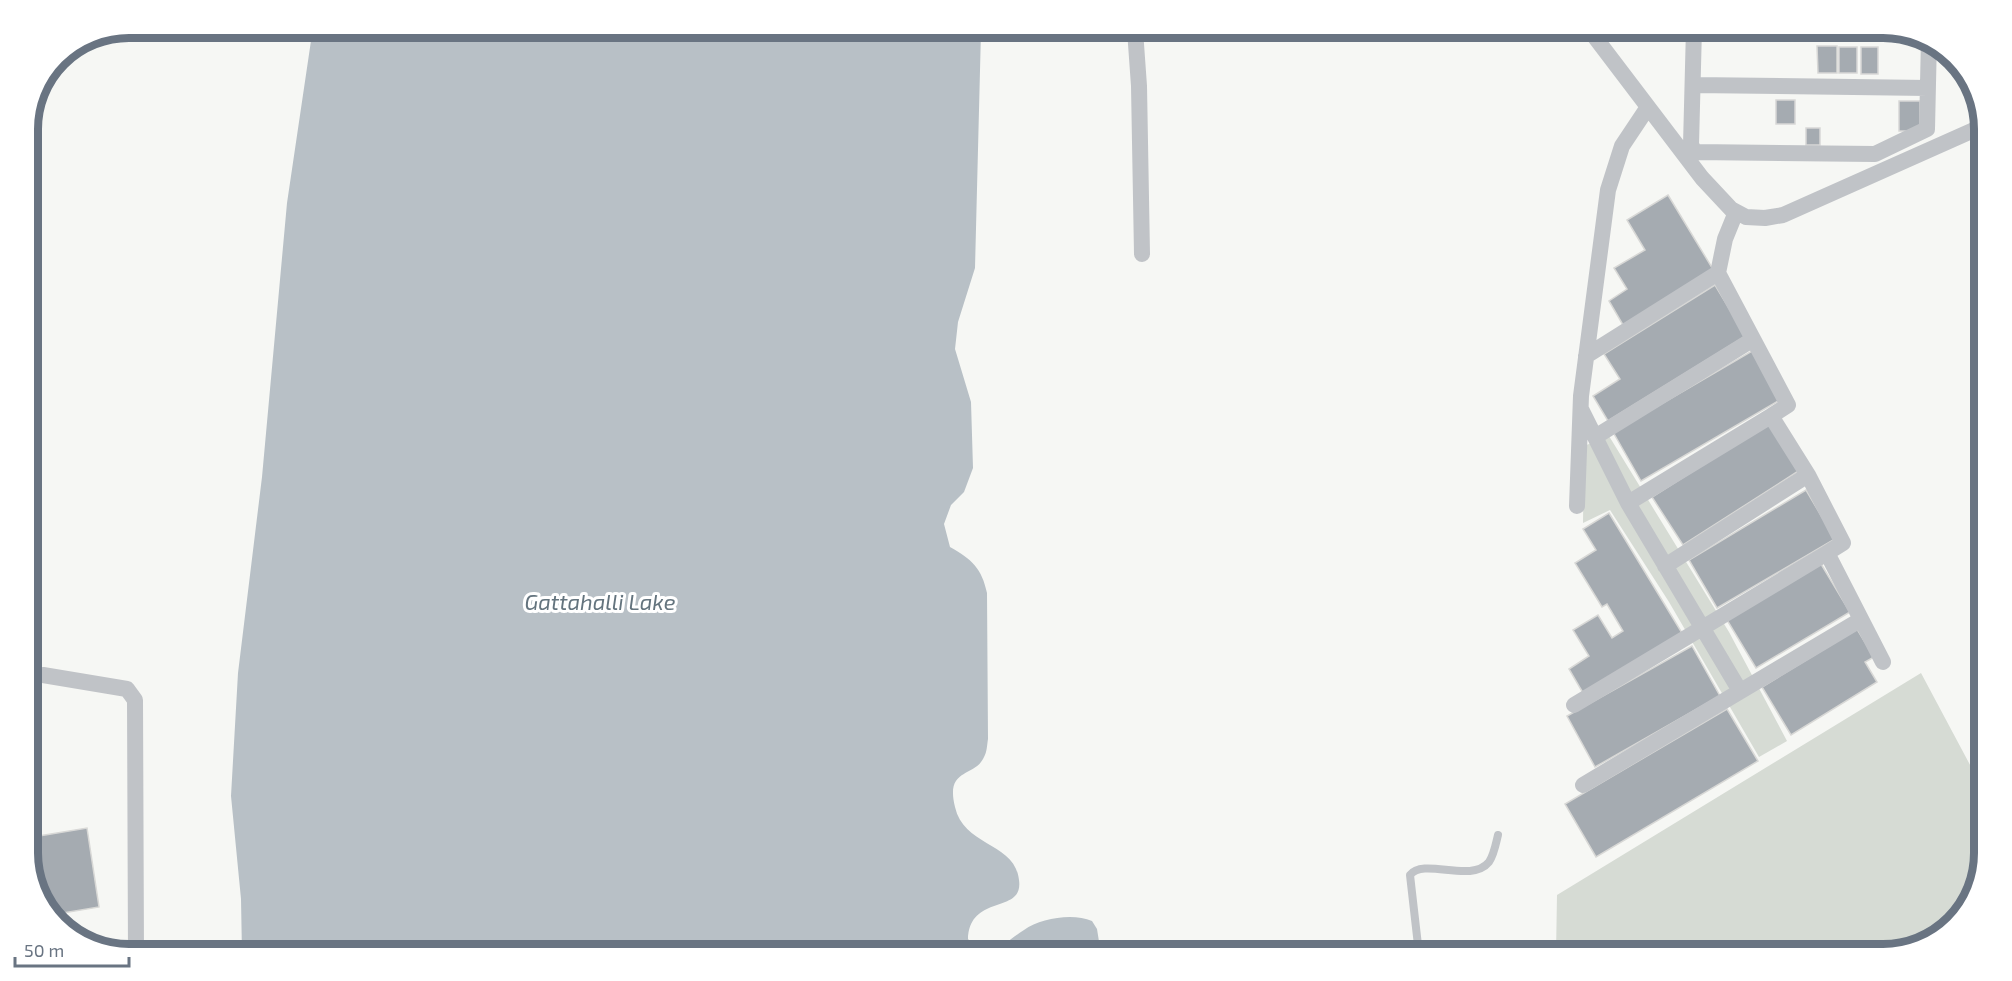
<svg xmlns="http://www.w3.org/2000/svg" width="2012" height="981" viewBox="0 0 2012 981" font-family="'Exo 2',sans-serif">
	<rect width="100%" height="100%" fill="#f6f7f4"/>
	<path fill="#d6dbd4" d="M1609 436 1729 632 1787 741 1759 757 1669 602 1610 510 1583 523 1584 446Z
		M1921 673 1985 793V853L1975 897 1940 937 1884 954H1556L1557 895Z"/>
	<path fill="#b8c0c6" d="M981 31 975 268 958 322 955 349 971 402 973 468 964 492 951 505 944 524 950 547C972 559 982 569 987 593L988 739C987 745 987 752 984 757 975 778 945 767 955 807 964 847 1015 842 1019 880 1024 915 970 893 968 939L973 945C1000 952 1004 943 1024 930 1041 918 1073 913 1092 921L1097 929 1101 954H242L241 899 231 796 238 673 262 477 287 203 312 34Z"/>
	<path fill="#a5abb1" stroke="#d8d8d6" stroke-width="1.5" d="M1775 27H1794V41H1775Z
		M1799 27H1818V41H1799Z
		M1817 46H1837V73H1818Z
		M1839 47H1857V73H1839Z
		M1861 47H1878V74H1861Z
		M1776 100H1795V124H1776Z
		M1899 101H1920V131H1899Z
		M1806 128H1820V145H1806Z
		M1668 195 1714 271 1623 325 1609 301 1627 289 1614 268 1645 250 1627 220Z
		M1715 285 1746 336 1608 421 1593 396 1620 379 1604 354Z
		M1752 351 1780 400 1641 481 1613 432Z
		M1770 422 1800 470 1683 545 1652 497Z
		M1806 490 1835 539 1717 608 1689 560Z
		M1609 513 1682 633 1583 693 1569 669 1589 656 1573 630 1598 615 1612 638 1623 631 1607 604 1602 607 1575 563 1596 550 1583 529Z
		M1821 564 1850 612 1756 668 1727 620Z
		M1857 629 1874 657 1865 662 1877 682 1791 735 1762 687Z
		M1692 646 1720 696 1595 767 1567 716Z
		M1727 709 1758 761 1596 857 1565 804Z
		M87 828 99 907 51 915 44 909 27 860V838Z"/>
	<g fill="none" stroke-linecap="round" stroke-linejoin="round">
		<path stroke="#c0c3c7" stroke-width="8" d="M1419 954 1410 875C1424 857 1471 884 1489 862 1494 855 1496 843 1498 835"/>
		<path stroke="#c0c3c7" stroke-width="16" d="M1588 28 1702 178 1731 209 1746 217 1765 218 1783 215 1985 125
			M1694 28 1691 145 1695 152 1875 154 1927 129 1929 38
			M1135 30 1139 86 1142 254
			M1693 85 1928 88
			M1718 273 1725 239 1736 212
			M1586 356 1718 273 1788 405 1771 416 1808 475 1843 543 1827 553 1883 662
			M1581 409 1628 503 1740 691
			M1595 437 1752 340
			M1628 503 1771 416
			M1577 506 1581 396 1608 190 1622 146 1648 107
			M1665 566 1808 475
			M43 675 127 689 135 700 136 954
			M1574 705 1827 553
			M1583 785 1860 620"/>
	</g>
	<g text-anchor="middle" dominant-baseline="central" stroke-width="6" stroke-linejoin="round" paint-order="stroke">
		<g font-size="22" font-style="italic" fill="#64747e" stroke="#fff">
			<text x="600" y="601">Gattahalli Lake</text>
		</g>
	</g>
	<path d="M0 0H2012V981H0ZM129 38H1883A91 91 0 0 1 1974 129V853A91 91 0 0 1 1883 944H129A91 91 0 0 1 38 853V129A91 91 0 0 1 129 38Z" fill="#fff" fill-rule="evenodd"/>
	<path fill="none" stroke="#697482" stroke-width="8" d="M129 38H1883A91 91 0 0 1 1974 129V853A91 91 0 0 1 1883 944H129A91 91 0 0 1 38 853V129A91 91 0 0 1 129 38Z"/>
	<path d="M15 957v9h114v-9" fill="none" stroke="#697482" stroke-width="3"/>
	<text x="24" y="957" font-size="18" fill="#697482" stroke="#ffffff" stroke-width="4.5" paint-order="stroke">50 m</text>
</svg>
